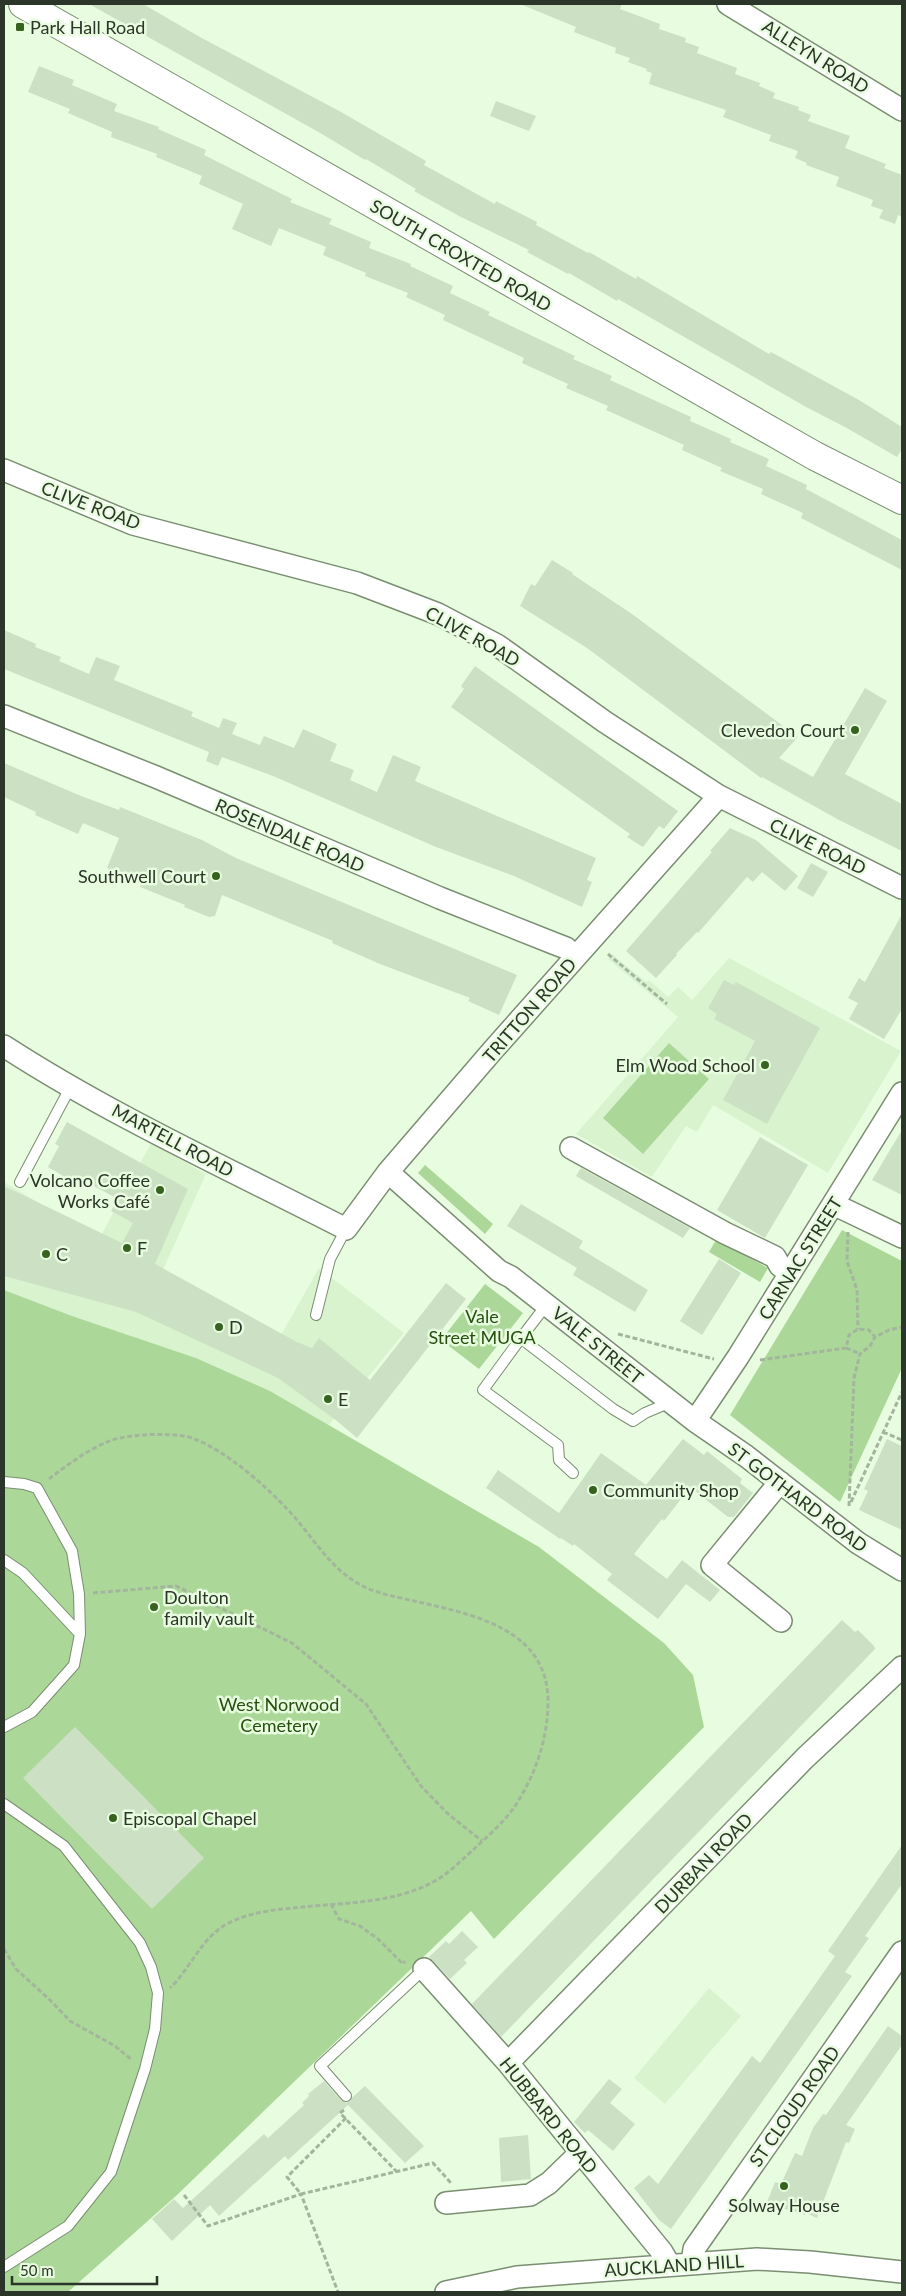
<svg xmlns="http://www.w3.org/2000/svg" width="906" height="2296" viewBox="0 0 906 2296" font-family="Lato,sans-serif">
	<rect width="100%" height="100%" fill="#e8fddf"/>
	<path fill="#d9f3cf" d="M613 955 646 982 649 980 668 997 678 987 692 1000 729 958 901 1051 828 1173 713 1105 697 1132 686 1126 652 1177 576 1134 678 1017 608 959Z
		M151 1143 206 1174 162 1272 281 1335 319 1268 404 1333 329 1425 270 1391 196 1358 72 1316 4 1290V1182L99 1239Z
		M709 1988 741 2016 665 2104 634 2078Z"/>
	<path fill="#abd898" d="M669 1043 709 1079 643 1154 603 1118Z
		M425 1165 493 1224 485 1234 418 1173Z
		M842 1230 902 1261V1368L840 1502 730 1415Z
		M716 1240 768 1268 760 1282 709 1252Z
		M485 1284 523 1313 479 1369 441 1340Z
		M4 1290 72 1316 196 1358 270 1391 539 1547 664 1643 693 1675 704 1727 494 1939 471 1911 177 2195 68 2292H4Z"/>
	<path fill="#cce1c3" d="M89 4H143L200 37 341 112 426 161 424 165 495 204 496 201 537 222 536 225 588 253 589 252 636 279 637 276 769 354 771 352 859 400 902 427V449L897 457 845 427 806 407 618 299 617 301 569 273 568 274 527 252 529 250 459 216 414 191 416 189 366 159 365 160 322 134Z
		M520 4H622L620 9 660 24 659 29 686 38 685 42 699 47 697 53 737 68 735 74 760 83 759 86 775 93 773 98 799 107 798 110 811 115 808 121 850 136 845 148 886 164 884 168 902 175V217L898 215 895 224 879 218 883 210 871 206 873 200 836 186 839 177 806 165 807 163 795 158 798 151 769 141 771 135 723 117 726 110 649 84 652 73 646 71 647 69 628 62 630 58 615 53 616 48 574 32 576 27Z
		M39 66 74 80 72 85 117 104 114 111 159 127 158 129 206 150 204 155 292 199 290 202 332 219 329 224 371 242 369 248 411 264 410 266 453 286 450 293 490 312 488 315 575 356 573 359 612 376 610 380 691 417 690 421 731 439 730 442 769 459 766 466 807 485 806 489 902 540V570L801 518 803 513 761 494 763 489 720 471 722 468 682 450 684 445 606 410 608 406 566 388 568 384 522 363 524 358 443 320 445 315 406 297 408 293 365 276 366 273 323 255 326 247 279 228 271 246 232 229 243 204 199 184 202 176 156 157 157 154 111 137 112 132 68 113 70 109 28 92Z
		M496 101 536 116 529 131 490 116Z
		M552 560 573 573 572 574 632 614 798 737 779 758 813 777 865 688 887 701 845 774 902 804V851L839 820 762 777 761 778 587 648 520 606 531 584 535 586Z
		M4 630 36 644 35 647 61 657 59 661 89 674 96 657 120 666 114 680 193 712 191 716 219 728 223 718 237 723 232 734 260 745 264 736 294 748 303 729 337 744 330 761 354 770 350 780 377 792 393 755 421 767 415 781 596 858 587 880 592 882 582 907 514 876 436 847 273 776 222 757 218 766 206 761 209 752 4 669Z
		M475 666 678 811 664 829 659 826 643 847 627 837 630 834 451 707 464 689 461 686Z
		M4 763 81 796 119 810 120 807 202 840 236 858 517 975 499 1015 468 1001 470 998 380 964 332 943 333 941 222 895 215 916 209 917 184 907 185 905 140 887 142 882 107 868 119 838 83 823 78 834 35 815 36 812 4 797Z
		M730 828 756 840 798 876 785 891 762 872 753 882 747 877 698 933 697 932 676 954 677 955 656 978 626 951 712 852 710 851Z
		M811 863 828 872 813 897 797 888Z
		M902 914V1009L884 1039 849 1019 858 1003 848 998 859 978 865 982Z
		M724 980 734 985 736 982 820 1028 767 1124 723 1100 755 1041 714 1019 717 1014 708 1008Z
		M67 1122 188 1189 155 1264 297 1342 312 1348 319 1338 370 1380 446 1283 466 1299 357 1438 337 1421 278 1378 136 1312 4 1276V1186L122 1243 133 1223 111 1211 118 1199 75 1176 72 1181 48 1167 59 1146 55 1144Z
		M902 1130V1195L872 1180Z
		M760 1137 808 1165 765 1238 717 1210Z
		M581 1168 690 1228 683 1238 576 1176Z
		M521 1204 583 1241 579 1248 648 1290 635 1312 573 1275 577 1268 507 1226Z
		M719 1259 741 1273 702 1335 680 1321Z
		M683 1439 704 1455 707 1451 742 1479 740 1483 753 1493 734 1517H728L690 1487 664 1521 662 1519 634 1554 667 1579 682 1560 720 1590 710 1602 686 1584 658 1619 607 1580 612 1574 574 1544 573 1546 561 1538 560 1539 486 1488 498 1470 559 1513 601 1453 646 1485Z
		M887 1439 902 1446V1530L859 1510 868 1491 864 1489Z
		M842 1620 855 1632 858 1630 874 1646 875 1649 501 2037 472 2004Z
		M75 1727 204 1858 152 1909 23 1778Z
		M902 1845V1884L865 1936 869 1938 845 1972 852 1976 671 2229 659 2220 634 2188 649 2175 658 2184 752 2056 760 2063 835 1956 828 1951Z
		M462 1931 478 1947 464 1960 467 1963 450 1979 429 1957 446 1941 449 1944Z
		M888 2026 902 2036V2045L846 2125 855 2129 849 2143 846 2142 817 2218 806 2213 805 2215 794 2211 793 2212 767 2202 775 2182 781 2184 795 2153 802 2156 813 2128 823 2114 826 2115Z
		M609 2079 622 2089 610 2103 635 2124 613 2151 588 2130 585 2133 574 2122Z
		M324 2081 341 2100 346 2103 365 2086 424 2146 405 2163 348 2105 288 2160 285 2156 219 2216 210 2205 172 2241 152 2219 174 2199 183 2208 264 2134 268 2138 304 2105 302 2103 309 2096 308 2094Z
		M528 2135 531 2179 501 2182 499 2138Z"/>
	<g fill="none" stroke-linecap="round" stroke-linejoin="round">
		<g stroke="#7a8e72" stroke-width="12">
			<path id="service" d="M20 1182 71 1086
				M547 1304 521 1338 531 1346 613 1409 633 1421 645 1413 671 1402
				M316 1315 330 1259 346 1229
				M521 1338 483 1390 558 1445 559 1460 573 1473
				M4 1482 24 1484 37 1488 72 1551 79 1594 80 1634
				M4 1560 23 1573 80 1634 74 1665 32 1712 4 1727
				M4 1804 64 1846 140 1943 151 1967 158 1993 155 2029 145 2069 111 2172 68 2226 4 2267
				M346 2096 320 2066 424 1969"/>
		</g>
		<g stroke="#7a8e72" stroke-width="24">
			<path id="minor" d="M728 4 902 110
				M4 470 133 524 357 583 438 614 497 645 605 722 719 796 902 888
				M4 716 156 777 440 898 553 943 566 948 575 956
				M4 1046C112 1116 231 1170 346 1229L388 1172 493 1050 719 796
				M571 1148 725 1233 775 1257 780 1266 791 1272
				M388 1172 499 1271 511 1277 695 1421 746 1456 858 1543 902 1570
				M833 1204 902 1237
				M695 1421 738 1357 902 1093
				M780 1482 712 1565 781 1621
				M424 1969 508 2063 662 2252 669 2264
				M508 2063 805 1758 902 1667
				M446 2203 530 2195 549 2183 580 2153
				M692 2262 694 2249 902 1952
				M446 2292 517 2277 757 2259 810 2262 902 2272"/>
		</g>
		<g stroke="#7a8e72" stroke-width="30">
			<path id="primary" d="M23 4 815 456 902 500"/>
		</g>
		<path stroke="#a4b59d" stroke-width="3" stroke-dasharray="5 2.5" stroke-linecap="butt" d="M608 954 667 1004
			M848 1232 847 1261 857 1290 858 1329
			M618 1334 714 1359
			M846 1348 860 1354
			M760 1360 846 1348 849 1335 858 1329 869 1330 875 1337 889 1330 902 1327
			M883 1432 902 1440
			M49 1479C67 1465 90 1448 112 1440 132 1434 172 1432 192 1438 225 1450 264 1484 288 1510 310 1533 327 1564 354 1581 372 1593 393 1596 414 1601 471 1614 547 1628 548 1700 548 1735 538 1768 520 1798 509 1818 490 1834 474 1849 464 1858 454 1868 443 1876 400 1905 343 1902 293 1908 271 1910 247 1913 227 1924 201 1938 191 1968 170 1988
			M851 1502 902 1392
			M849 1506 854 1378 860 1354 870 1346 875 1337
			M93 1593 176 1586 292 1643 366 1704 421 1786 447 1813 482 1841
			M331 1904 339 1919 360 1926 378 1939 403 1964 405 1961
			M4 1949 16 1969 50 2000 70 2021 115 2046 132 2060
			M344 2110 340 2113 397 2172
			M346 2118 287 2177 301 2194 433 2163 451 2183
			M184 2195 208 2226 301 2194 338 2292"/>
		<use href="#service" stroke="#fff" stroke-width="10"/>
		<use href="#minor" stroke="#fff" stroke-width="21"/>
		<use href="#primary" stroke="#fff" stroke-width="28"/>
	</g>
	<g fill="#376321" stroke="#e8fddf" stroke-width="2">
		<rect x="15" y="22" width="10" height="10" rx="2.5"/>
		<circle cx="855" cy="730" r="5"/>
		<circle cx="216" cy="876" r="5"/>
		<circle cx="765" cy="1065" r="5"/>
		<circle cx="160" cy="1190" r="5"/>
		<circle cx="127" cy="1248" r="5"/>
		<circle cx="46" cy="1254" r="5"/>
		<circle cx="219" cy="1327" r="5"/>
		<circle cx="328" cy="1399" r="5"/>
		<circle cx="593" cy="1490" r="5"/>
		<circle cx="154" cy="1607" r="5"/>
		<circle cx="113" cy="1818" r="5"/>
		<circle cx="784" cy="2186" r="5"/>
	</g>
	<g text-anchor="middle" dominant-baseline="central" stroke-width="5" stroke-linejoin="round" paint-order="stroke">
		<g font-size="18" fill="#2c3529" stroke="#e8fddf" text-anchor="start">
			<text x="30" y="27">Park Hall Road</text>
			<text x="845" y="730" text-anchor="end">Clevedon Court</text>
			<text x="206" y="876" text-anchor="end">Southwell Court</text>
			<text x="755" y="1065" text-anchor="end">Elm Wood School</text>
			<text x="150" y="1180" text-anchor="end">Volcano Coffee<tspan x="150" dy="21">Works Café</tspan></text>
			<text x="137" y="1248">F</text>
			<text x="56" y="1254">C</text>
			<text x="229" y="1327">D</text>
			<text x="338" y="1399">E</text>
			<text x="603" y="1490">Community Shop</text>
			<text x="164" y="1597">Doulton<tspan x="164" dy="21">family vault</tspan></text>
			<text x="123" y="1818">Episcopal Chapel</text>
			<text x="784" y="2205" text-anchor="middle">Solway House</text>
		</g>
		<g font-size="18" fill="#2c3529" stroke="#e8fddf">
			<text transform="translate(816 56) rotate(32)">ALLEYN ROAD</text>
			<text transform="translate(461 255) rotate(30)">SOUTH CROXTED ROAD</text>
			<text transform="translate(91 505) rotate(21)">CLIVE ROAD</text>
			<text transform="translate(473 636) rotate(29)">CLIVE ROAD</text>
			<text transform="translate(290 835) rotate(23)">ROSENDALE ROAD</text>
			<text transform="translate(818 846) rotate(26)">CLIVE ROAD</text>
			<text transform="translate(529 1010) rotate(-49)">TRITTON ROAD</text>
			<text transform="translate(173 1140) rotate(28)">MARTELL ROAD</text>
			<text transform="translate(800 1258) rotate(-58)">CARNAC STREET</text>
			<text transform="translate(598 1345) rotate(39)">VALE STREET</text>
			<text transform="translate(798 1497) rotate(37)">ST GOTHARD ROAD</text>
			<text transform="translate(703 1863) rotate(-46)">DURBAN ROAD</text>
			<text transform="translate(794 2106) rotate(-55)">ST CLOUD ROAD</text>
			<text transform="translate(549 2115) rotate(51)">HUBBARD ROAD</text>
			<text transform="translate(674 2265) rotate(-4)">AUCKLAND HILL</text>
		</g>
		<g font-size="18" fill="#264f0f" stroke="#e8fddf">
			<text x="482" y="1316">Vale<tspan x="482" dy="21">Street MUGA</tspan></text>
			<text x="279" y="1704">West Norwood<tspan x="279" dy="21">Cemetery</tspan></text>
		</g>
	</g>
	<rect width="906" height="2296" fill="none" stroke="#2c3529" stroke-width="10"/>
	<path d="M12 2276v8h145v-8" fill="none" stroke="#2c3529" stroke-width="2.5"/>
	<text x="20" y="2276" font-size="15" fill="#2c3529" stroke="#e8fddf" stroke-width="4" paint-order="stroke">50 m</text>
</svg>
